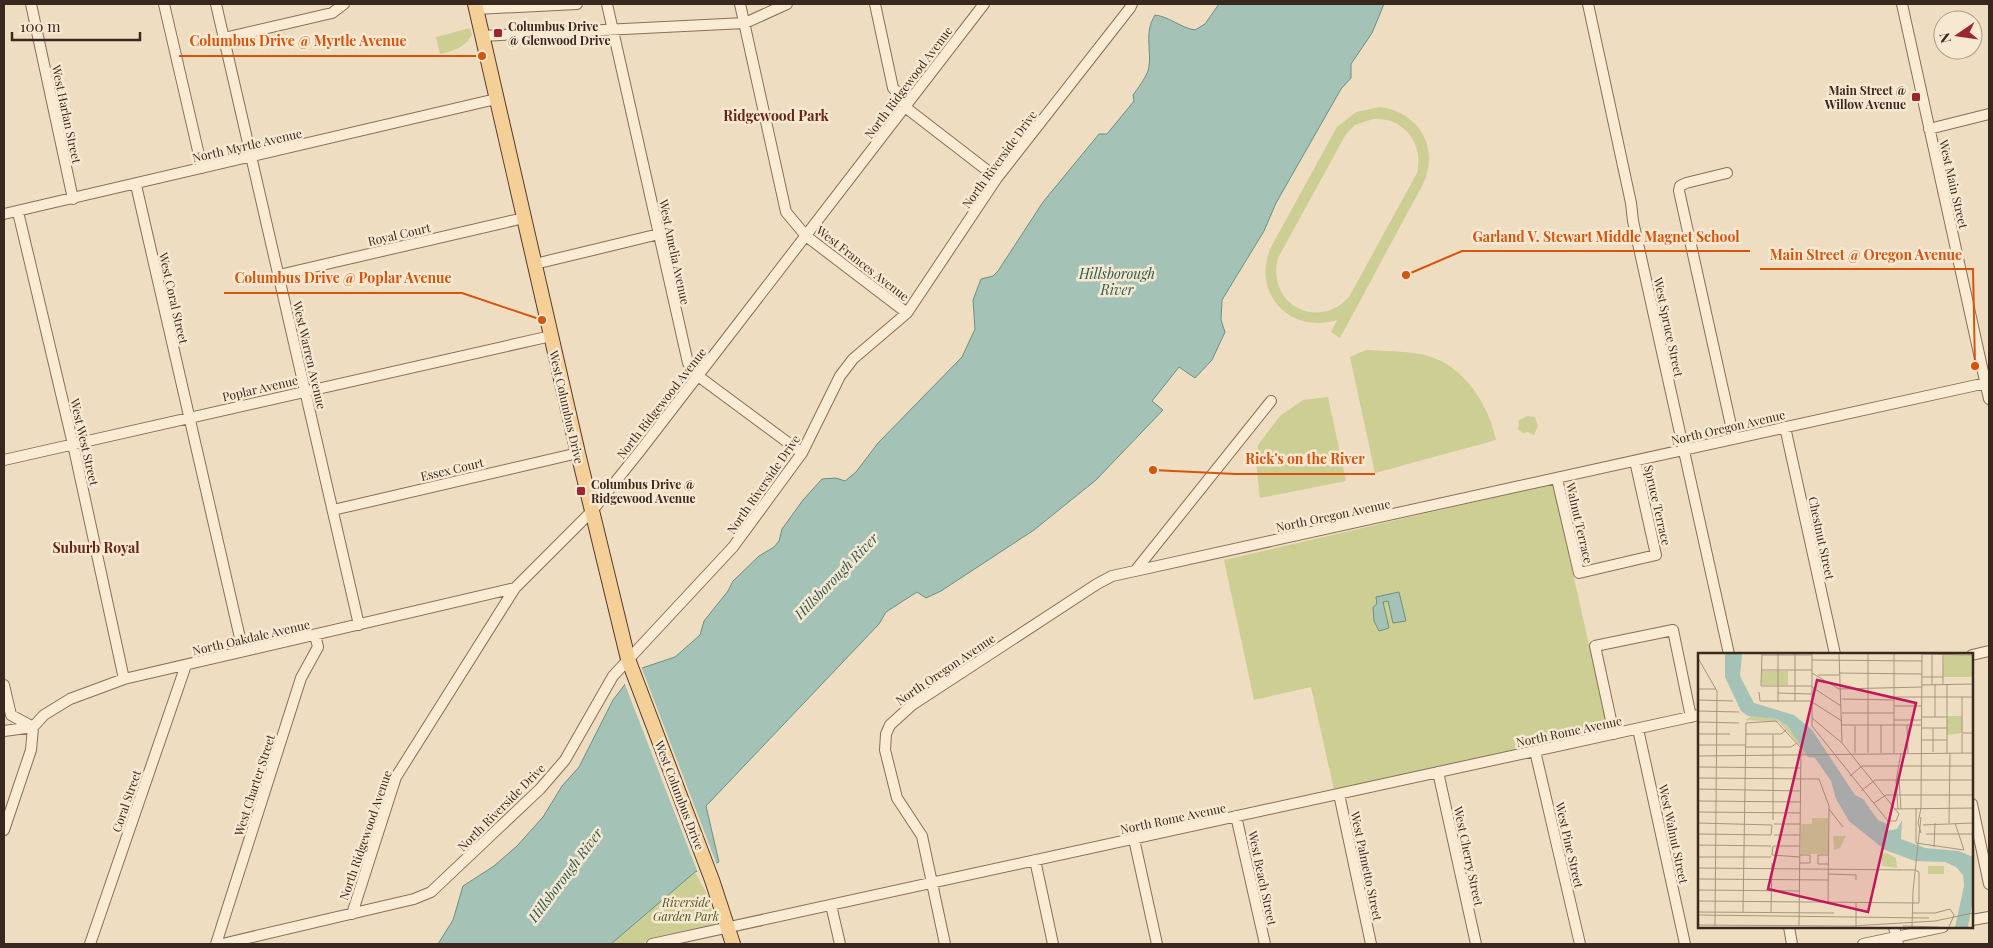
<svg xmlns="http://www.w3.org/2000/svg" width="1993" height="948" viewBox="0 0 1993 948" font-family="'Playfair Display',serif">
	<rect width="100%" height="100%" fill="#efddc1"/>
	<path fill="#ccce94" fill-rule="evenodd" d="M470 28 472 35C464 48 454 51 440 54L436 37Z
		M1380 107C1419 112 1440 148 1423 184L1340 338 1331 332 1337 320C1289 335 1251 292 1271 247L1337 127 1356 112ZM1373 119C1404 117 1424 143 1417 173L1349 297C1317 332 1266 303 1278 258L1346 134 1355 125Z
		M1366 350C1384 351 1403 351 1420 354 1461 361 1488 402 1496 440L1375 473 1350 357Z
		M1328 397 1346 481 1260 498 1256 462 1258 445 1280 416 1303 400Z
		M1528 416 1535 417 1538 426 1534 435 1528 432 1523 433 1518 429 1519 420Z
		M1553 484 1608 730 1334 790 1311 687 1254 700 1224 560Z
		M695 872 708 896 715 925 646 941 643 944H611Z"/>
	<path fill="#a4c2b6" stroke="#6a9083" d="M1219 4H1384L1372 33 1351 64V78L1341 89 1276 203 1264 231 1222 300 1221 320 1225 332 1212 360 1195 378 1179 367 1152 401 1163 410 1096 480 1034 530 941 591 926 598 917 592 886 612 879 624 706 806 719 862 695 872 611 944H438L453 920 463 886 494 866 517 846 543 817 562 786 579 767 613 700 626 683 642 668 675 657 700 635 704 621 728 591 733 581 759 556 774 547 779 541 782 529 803 500 822 479 836 478 845 481 856 472 878 443 962 357 975 329 973 300 981 279 993 276 998 271 1043 202 1099 134H1107L1134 101 1133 95C1138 88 1145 79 1148 71 1153 52 1143 34 1155 15 1170 17 1181 28 1195 30L1205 24Z
		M1399 592 1406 621 1393 623 1388 601 1383 602 1389 628 1379 631 1374 621 1373 607 1377 604 1376 597Z"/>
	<path fill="#efddc1" d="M641 666 717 865 698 873 624 682Z"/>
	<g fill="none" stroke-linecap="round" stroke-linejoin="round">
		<g stroke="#8a6e58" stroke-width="12">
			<path id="minor" d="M31 4 73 199
				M164 4 202 168
				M216 4 359 625
				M607 4 688 363 698 376 802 453
				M740 4 786 212 806 236 907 313
				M875 4 893 88 900 95 905 107 997 178
				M1588 4 1631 203 1633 221 1729 654
				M1902 4 1989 399
				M476 9 577 4
				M482 36 745 23 787 4
				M224 38 332 13 344 4
				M1929 129 1989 114
				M1727 173 1686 183 1680 186 1679 191 1734 439
				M136 185 243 651
				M18 212 73 444 124 679
				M4 214 496 99
				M535 264 659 234
				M279 275 524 218
				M1785 427 1835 654
				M4 460 551 336
				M1557 479 1579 573 1656 555 1635 461
				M333 510 578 453
				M1135 571 1271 401
				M1972 655 1989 651
				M4 685 11 715 33 727 31 750 4 830
				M1638 729 1685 944
				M4 731 33 727 44 715 70 699 124 679 515 588
				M1614 734 1595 646 1673 630 1691 717
				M1535 751 1580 944
				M1438 772 1476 944
				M1339 794 1371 944
				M1972 804 1989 884
				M1236 816 1265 944
				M1134 839 1157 944
				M1035 860 1053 944
				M831 905 840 944
				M352 914 396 777 515 588 592 511 640 451 984 4
				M1972 920 1989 917
				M1789 927 1792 944
				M1894 927 1898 944
				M90 944 186 665
				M216 944 301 678 318 647 315 635
				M222 944 414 899 431 892 540 789 565 760 613 676 733 547 802 453 840 376 853 359 907 313 997 178 1130 8 1132 4
				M652 944 1699 715
				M945 944 922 836 897 798 885 750 886 734 890 725 912 705 1097 584 1112 576 1135 571 1986 383
				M1863 944 1943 927"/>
		</g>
		<g stroke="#573c2c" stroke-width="16">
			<path id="major" d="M475 4 578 453 628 659 712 880 733 944"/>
		</g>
		<use href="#minor" stroke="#faebd4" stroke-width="10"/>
		<use href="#major" stroke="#f4cf97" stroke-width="14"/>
	</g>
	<g fill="#9b2631" stroke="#f7e8d1" stroke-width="2">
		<rect x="493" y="28" width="10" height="10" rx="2.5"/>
		<rect x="1911" y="92" width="10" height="10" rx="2.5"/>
		<rect x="576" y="486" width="10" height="10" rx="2.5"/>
	</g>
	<g text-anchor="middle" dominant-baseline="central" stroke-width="5" stroke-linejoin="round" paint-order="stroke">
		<g font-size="12" font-weight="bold" fill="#39281d" stroke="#f7e8d1" text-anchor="start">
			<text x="508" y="26">Columbus Drive<tspan x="508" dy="14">@ Glenwood Drive</tspan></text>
			<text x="1906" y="90" text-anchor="end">Main Street @<tspan x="1906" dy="14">Willow Avenue</tspan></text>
			<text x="591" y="484">Columbus Drive @<tspan x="591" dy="14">Ridgewood Avenue</tspan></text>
		</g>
		<g font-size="12" fill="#39281d" stroke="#f7e8d1">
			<text transform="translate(908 82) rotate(-53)">North Ridgewood Avenue</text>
			<text transform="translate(67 114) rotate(78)">West Harlan Street</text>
			<text transform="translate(247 145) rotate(-13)">North Myrtle Avenue</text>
			<text transform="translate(999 159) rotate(-54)">North Riverside Drive</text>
			<text transform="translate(1954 184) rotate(77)">West Main Street</text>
			<text transform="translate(399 234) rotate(-13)">Royal Court</text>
			<text transform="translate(675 252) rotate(78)">West Amelia Avenue</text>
			<text transform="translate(863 263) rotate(38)">West Frances Avenue</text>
			<text transform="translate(174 298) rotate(77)">West Coral Street</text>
			<text transform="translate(1669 327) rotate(78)">West Spruce Street</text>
			<text transform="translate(310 355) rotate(77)">West Warren Avenue</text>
			<text transform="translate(260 388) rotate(-13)">Poplar Avenue</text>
			<text transform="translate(661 403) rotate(-52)">North Ridgewood Avenue</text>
			<text transform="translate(567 407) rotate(77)">West Columbus Drive</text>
			<text transform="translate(1728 427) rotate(-13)">North Oregon Avenue</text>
			<text transform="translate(85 442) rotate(77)">West West Street</text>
			<text transform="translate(452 469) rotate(-13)">Essex Court</text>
			<text transform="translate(763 484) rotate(-55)">North Riverside Drive</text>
			<text transform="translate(1658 505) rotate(77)">Spruce Terrace</text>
			<text transform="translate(1333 515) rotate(-12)">North Oregon Avenue</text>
			<text transform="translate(1580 523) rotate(77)">Walnut Terrace</text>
			<text transform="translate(1822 538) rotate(78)">Chestnut Street</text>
			<text transform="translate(251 637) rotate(-13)">North Oakdale Avenue</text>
			<text transform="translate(945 669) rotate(-34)">North Oregon Avenue</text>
			<text transform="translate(1569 731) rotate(-12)">North Rome Avenue</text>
			<text transform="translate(254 785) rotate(-72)">West Charter Street</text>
			<text transform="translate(680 795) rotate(69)">West Columbus Drive</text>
			<text transform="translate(126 801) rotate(-71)">Coral Street</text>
			<text transform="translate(501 807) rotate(-45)">North Riverside Drive</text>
			<text transform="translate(1173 818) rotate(-12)">North Rome Avenue</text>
			<text transform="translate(1674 834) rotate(78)">West Walnut Street</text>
			<text transform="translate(365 835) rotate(-71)">North Ridgewood Avenue</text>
			<text transform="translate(1570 845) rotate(77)">West Pine Street</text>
			<text transform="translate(1469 856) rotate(78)">West Cherry Street</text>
			<text transform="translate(1367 866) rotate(78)">West Palmetto Street</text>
			<text transform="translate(1263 878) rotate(78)">West Beach Street</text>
		</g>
		<g font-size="12" font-style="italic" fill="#4e5622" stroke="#f7e8d1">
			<text x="686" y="902">Riverside<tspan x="686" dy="14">Garden Park</tspan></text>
		</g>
		<g font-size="14" font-weight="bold" fill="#67241a" stroke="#f7e8d1">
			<text x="776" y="115">Ridgewood Park</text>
			<text x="96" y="547">Suburb Royal</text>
		</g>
		<g font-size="14" font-style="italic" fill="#2b5952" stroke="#f7e8d1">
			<text x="1117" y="273">Hillsborough<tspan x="1117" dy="16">River</tspan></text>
			<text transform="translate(836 576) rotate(-46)">Hillsborough River</text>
			<text transform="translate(565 875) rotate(-53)">Hillsborough River</text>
		</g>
	</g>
	<g transform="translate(1698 653)">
		<rect width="275" height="275" fill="#efddc1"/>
		<path d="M246 2H275V24H245ZM64 18H90V32H64ZM54 63 78 66 90 73 110 102H104V95L81 69 47 67ZM249 63H264V80L249 82ZM114 165H130V201H103V171H114ZM135 183H148L142 195 136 197ZM189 200 198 205 199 215 184 213V201ZM230 213H246V221H230Z" fill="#ccce94"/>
		<path d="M27 1H44L42 23 56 50 96 62 114 77 157 142 165 146 180 167 189 171 188 178 199 176 204 167 203 186 227 195 261 198 275 204V246L270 274H257L266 233 265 222 258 214 247 209 217 208 187 197 151 168 138 146 133 128 117 105 110 104 90 73 79 66 50 63 43 58 27 24Z" fill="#a4c2b6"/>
		<path fill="none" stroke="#a6957f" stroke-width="1" d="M64 1 63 33H114M114 1V73L190 168H198L201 161 144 90 114 65M141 1 144 89M224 1 275 2M64 2H114M234 2V32M245 2V31M0 5 19 38 17 273M114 7 224 8M64 17H114M114 20 141 36 224 34M141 20 224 21M120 22H141M224 24H245M237 31V64M224 32 275 31M114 34 143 53M0 36H18M61 39 62 48H114M80 40 114 41M196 44H275M264 44V80H275M144 46 196 47M0 47 35 48M97 48V1M80 49V1M114 49 144 68M196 53H224M0 58 41 59M144 60H196M224 64H249M196 67H224M0 69 41 70M144 72H224M183 72V100M209 72 210 100M157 73V100M224 75H249M235 75V99M0 81H32M47 81H83L88 77M224 87H249M0 92H47M47 94H93L99 90M170 100V1M196 100V1M249 100V31M264 100V81M0 103 275 100M0 114 103 115M152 123 164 113H275M0 125 121 126 131 153 130 249M0 136 103 138M163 138 177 127H275M0 148 103 149M176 150 188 142H275M218 155V190L266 197M131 156 145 174M196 156 275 155M200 156 198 128 203 100M203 156 201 126 206 100M0 159 103 160M75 167V81M0 170 74 172 73 182 0 181M251 170 252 100M257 170 266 197M76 171H102M225 172 275 170M223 180 220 170 223 155 224 1M228 181H275M76 182H102M0 192 73 193M236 194 237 170M0 204H73M102 204 74 202 75 193H102M102 210H112V202H102M130 211H120V202H130M0 215 217 217 221 219V250L0 248M130 221 158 222V227M0 226 130 227M0 237 102 238M0 259 136 260M45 259 48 70 78 68 103 95 101 273M73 259 74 210M214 260H237L252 256 256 262 251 274M0 262 231 265M0 272 154 273 237 268 275 260M205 273 241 274M158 274V250M214 274 215 238 223 164"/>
		<path fill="#c2185b" fill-opacity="0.15" stroke="#c2185b" stroke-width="2.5" d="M119 27 218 50 170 259 70 236Z"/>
		<rect width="275" height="275" fill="none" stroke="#39281d" stroke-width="2.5"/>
	</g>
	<path fill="none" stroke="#d6540e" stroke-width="2" d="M482 56L417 56H179M1406 275L1462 251H1750M1975 366L1973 269H1760M542 320L462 293H224M1153 470L1235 474H1375"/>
	<g fill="#d6540e" stroke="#f7e8d1" stroke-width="2">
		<circle cx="482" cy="56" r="5"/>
		<circle cx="1406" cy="275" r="5"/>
		<circle cx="1975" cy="366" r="5"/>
		<circle cx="542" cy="320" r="5"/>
		<circle cx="1153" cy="470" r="5"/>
	</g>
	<g font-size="14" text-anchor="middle" font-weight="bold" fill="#d6540e" stroke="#f7e8d1" stroke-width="5" stroke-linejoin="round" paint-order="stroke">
		<text x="298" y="46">Columbus Drive @ Myrtle Avenue</text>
		<text x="1606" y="242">Garland V. Stewart Middle Magnet School</text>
		<text x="1866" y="260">Main Street @ Oregon Avenue</text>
		<text x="343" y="283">Columbus Drive @ Poplar Avenue</text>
		<text x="1305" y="464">Rick's on the River</text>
	</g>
	<rect width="1993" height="948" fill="none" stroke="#39281d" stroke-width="10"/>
	<g transform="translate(1958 35) rotate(257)"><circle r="24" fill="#f7e8d1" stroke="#ab9b89"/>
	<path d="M0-4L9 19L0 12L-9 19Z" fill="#9b2631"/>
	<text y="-8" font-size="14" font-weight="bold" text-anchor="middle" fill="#39281d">N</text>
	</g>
	<path d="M12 32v8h128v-8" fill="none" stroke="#39281d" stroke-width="2.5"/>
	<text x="20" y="32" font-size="15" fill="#39281d" stroke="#f7e8d1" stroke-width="4" paint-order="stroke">100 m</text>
</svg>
